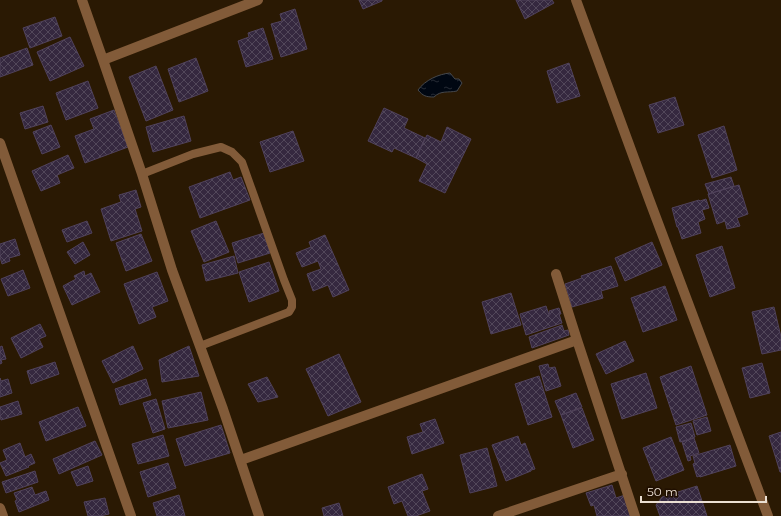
<svg xmlns="http://www.w3.org/2000/svg" width="781" height="516" viewBox="0 0 781 516" font-family="Montserrat,sans-serif">
	<defs>
		<pattern id="water-ripples" width="26" height="14" patternUnits="userSpaceOnUse"><rect width="26" height="14" fill="#000712"/><path d="M2 4q2-2 4 0t4 0M15 11q2-2 4 0t4 0" fill="none" stroke="#252b34"/></pattern>
		<pattern id="building-cross-hatch" width="8" height="8" patternUnits="userSpaceOnUse"><rect width="8" height="8" fill="#35283f"/><path d="M0 0l8 8M0 8l8-8" fill="none" stroke="#52475a"/></pattern>
	</defs>
	<rect width="100%" height="100%" fill="#2a1903"/>
	<path fill="url(#water-ripples)" stroke="#46484c" d="M450 73 455 79H459L462 83 457 91C448 93 441 90 434 97 426 97 423 96 418 90 425 80 439 74 450 73Z"/>
	<path fill="url(#building-cross-hatch)" stroke="#50425b" d="M359 0H382V1L363 9Z
		M516 0H552L554 3 525 19Z
		M295 9 307 49 281 57 271 24 282 21 280 14Z
		M55 17 62 36 30 48 23 28Z
		M263 28 273 59 246 67 238 41 249 37 248 33Z
		M70 37 84 66 50 81 37 52Z
		M27 48 33 65 0 77V58Z
		M196 58 208 91 179 102 168 69Z
		M569 63 580 96 557 103 547 71Z
		M156 66 173 110 146 121 129 77Z
		M88 81 98 108 66 120 56 93Z
		M675 97 684 125 658 133 649 105Z
		M43 106 48 122 25 129 20 113Z
		M384 108 408 119 404 128 425 138 416 158 394 148 392 152 368 141Z
		M114 110 128 147 85 163 75 136 94 129 90 119Z
		M184 116 191 141 153 152 146 127Z
		M51 125 60 147 42 154 33 132Z
		M724 126 737 170 712 178 698 135Z
		M447 127 471 139 445 193 419 181 427 164 416 158 427 135 441 142Z
		M293 131 304 161 270 172 260 142Z
		M68 155 74 168 57 175 60 183 41 191 32 171Z
		M230 172 233 180 241 177 250 200 200 218 189 187Z
		M731 177 734 186 709 194 705 184Z
		M739 185 748 214 737 218 740 226 727 229 725 221 717 224 708 194Z
		M136 190 141 207 135 209 142 231 111 241 101 209 121 202 119 195Z
		M706 199 709 208 702 210 705 219 698 222 701 233 682 239 678 227H677L672 208 699 200 700 201Z
		M87 221 92 233 67 242 62 230Z
		M216 221 229 252 204 262 191 231Z
		M264 233 270 253 238 263 232 243Z
		M141 234 152 261 126 271 116 243Z
		M325 235 349 290 333 297 328 285 313 291 307 274 321 269 318 261 302 267 296 253 311 247 309 242Z
		M15 239 20 255 9 258 10 261 2 264 0 257V244Z
		M83 242 90 255 75 264 67 252Z
		M652 242 662 265 625 281 615 258Z
		M722 246 735 288 710 297 696 255Z
		M234 256 238 273 206 281 202 265Z
		M269 262 279 291 249 302 239 272Z
		M611 266 618 286 601 291 603 298 572 307 565 284 582 278 581 276Z
		M23 270 30 288 8 296 1 279Z
		M84 271 85 276 91 273 100 292 72 305 63 286 76 279 74 276Z
		M157 272 168 301 152 307 156 317 139 324 124 284Z
		M665 286 677 320 643 332 631 298Z
		M511 293 521 325 491 334 482 302Z
		M546 306 549 315H550L549 311 559 308 561 314H559L562 323 526 335 520 314Z
		M774 307 781 337V350L762 354 752 312Z
		M40 324 46 336 39 339 43 347 21 358 11 338Z
		M562 325 564 331 568 330 569 335 532 348 529 337Z
		M625 341 634 361 606 374 596 354Z
		M2 346 6 359 1 360 2 363 0 364V347Z
		M133 346 143 369 113 383 102 361Z
		M189 346 199 376 162 382 159 360Z
		M339 354 361 402 328 416 306 369Z
		M55 362 59 374 31 384 27 371Z
		M762 363 770 393 750 398 742 368Z
		M548 364 549 368 555 367 561 386 546 391 539 366Z
		M691 366 707 415 676 425 660 377Z
		M646 373 657 408 622 419 611 384Z
		M539 376 552 417 528 425 515 384Z
		M267 377 278 397 258 402 248 384Z
		M0 378 1 381 8 379 12 393 0 397Z
		M146 379 151 395 120 405 115 389Z
		M201 392 208 420 168 428 162 401Z
		M576 393 582 407 561 415 555 401Z
		M156 399 165 429 153 433 143 403Z
		M18 401 22 414 1 420 0 416V407Z
		M78 407 86 426 46 441 39 422Z
		M582 408 594 440 573 448 561 415Z
		M707 417 711 431 697 435 693 421Z
		M435 419 444 443 412 454 407 437 423 432 420 424Z
		M691 423 695 437 680 442 676 427Z
		M221 425 230 453 185 466 176 439Z
		M781 432V472H780L769 436Z
		M163 435 169 456 138 464 132 444Z
		M518 436 521 445 525 443 535 469 531 470V471L506 481 492 445Z
		M671 437 684 470 656 481 643 448Z
		M694 438 699 453 690 456 691 460 688 461 682 442Z
		M95 441 102 455 59 474 53 459Z
		M20 443 25 457 31 454 35 463 28 466 29 467 6 476 0 463 7 460 3 450Z
		M730 445 736 466 700 477 699 476 697 477 693 464 695 463 693 456Z
		M487 448 497 486 470 493 460 455Z
		M168 463 176 488 148 497 140 472Z
		M88 466 93 481 77 486 71 472Z
		M35 471 38 482 6 493 2 482Z
		M422 474 428 489 422 491 430 511 416 516H408L402 501 394 504 388 487Z
		M612 485 616 498 625 495 632 516H597L594 505 591 506 586 493Z
		M697 486 707 516H660L656 505 662 497Z
		M32 487 35 495 46 491 49 500 19 512 15 501 17 500 14 493Z
		M179 495 185 516H157L153 503Z
		M105 498 109 514 100 516H88L84 502Z
		M339 503 343 516H324L322 508Z"/>
	<g fill="none" stroke-linecap="round" stroke-linejoin="round">
		<path stroke="#825b39" stroke-width="8" d="M142 174 193 154 221 147 232 152 242 162 284 280 292 300V307L289 312 200 346"/>
		<path stroke="#825b39" stroke-width="10" d="M82 0 103 60 142 174 172 270 223 409 259 516
			M576 0 649 199 768 516
			M103 60 258 0
			M0 143 131 516
			M556 274 577 340 635 516
			M241 460 577 340
			M0 508 3 516
			M498 516 622 474"/>
	</g>
	<path d="M641 496v6h125v-6" fill="none" stroke="#ebdfd2" stroke-width="2"/>
	<text x="647" y="496" font-size="12" fill="#ebdfd2" stroke="#200f00" stroke-width="3" paint-order="stroke">50 m</text>
</svg>
